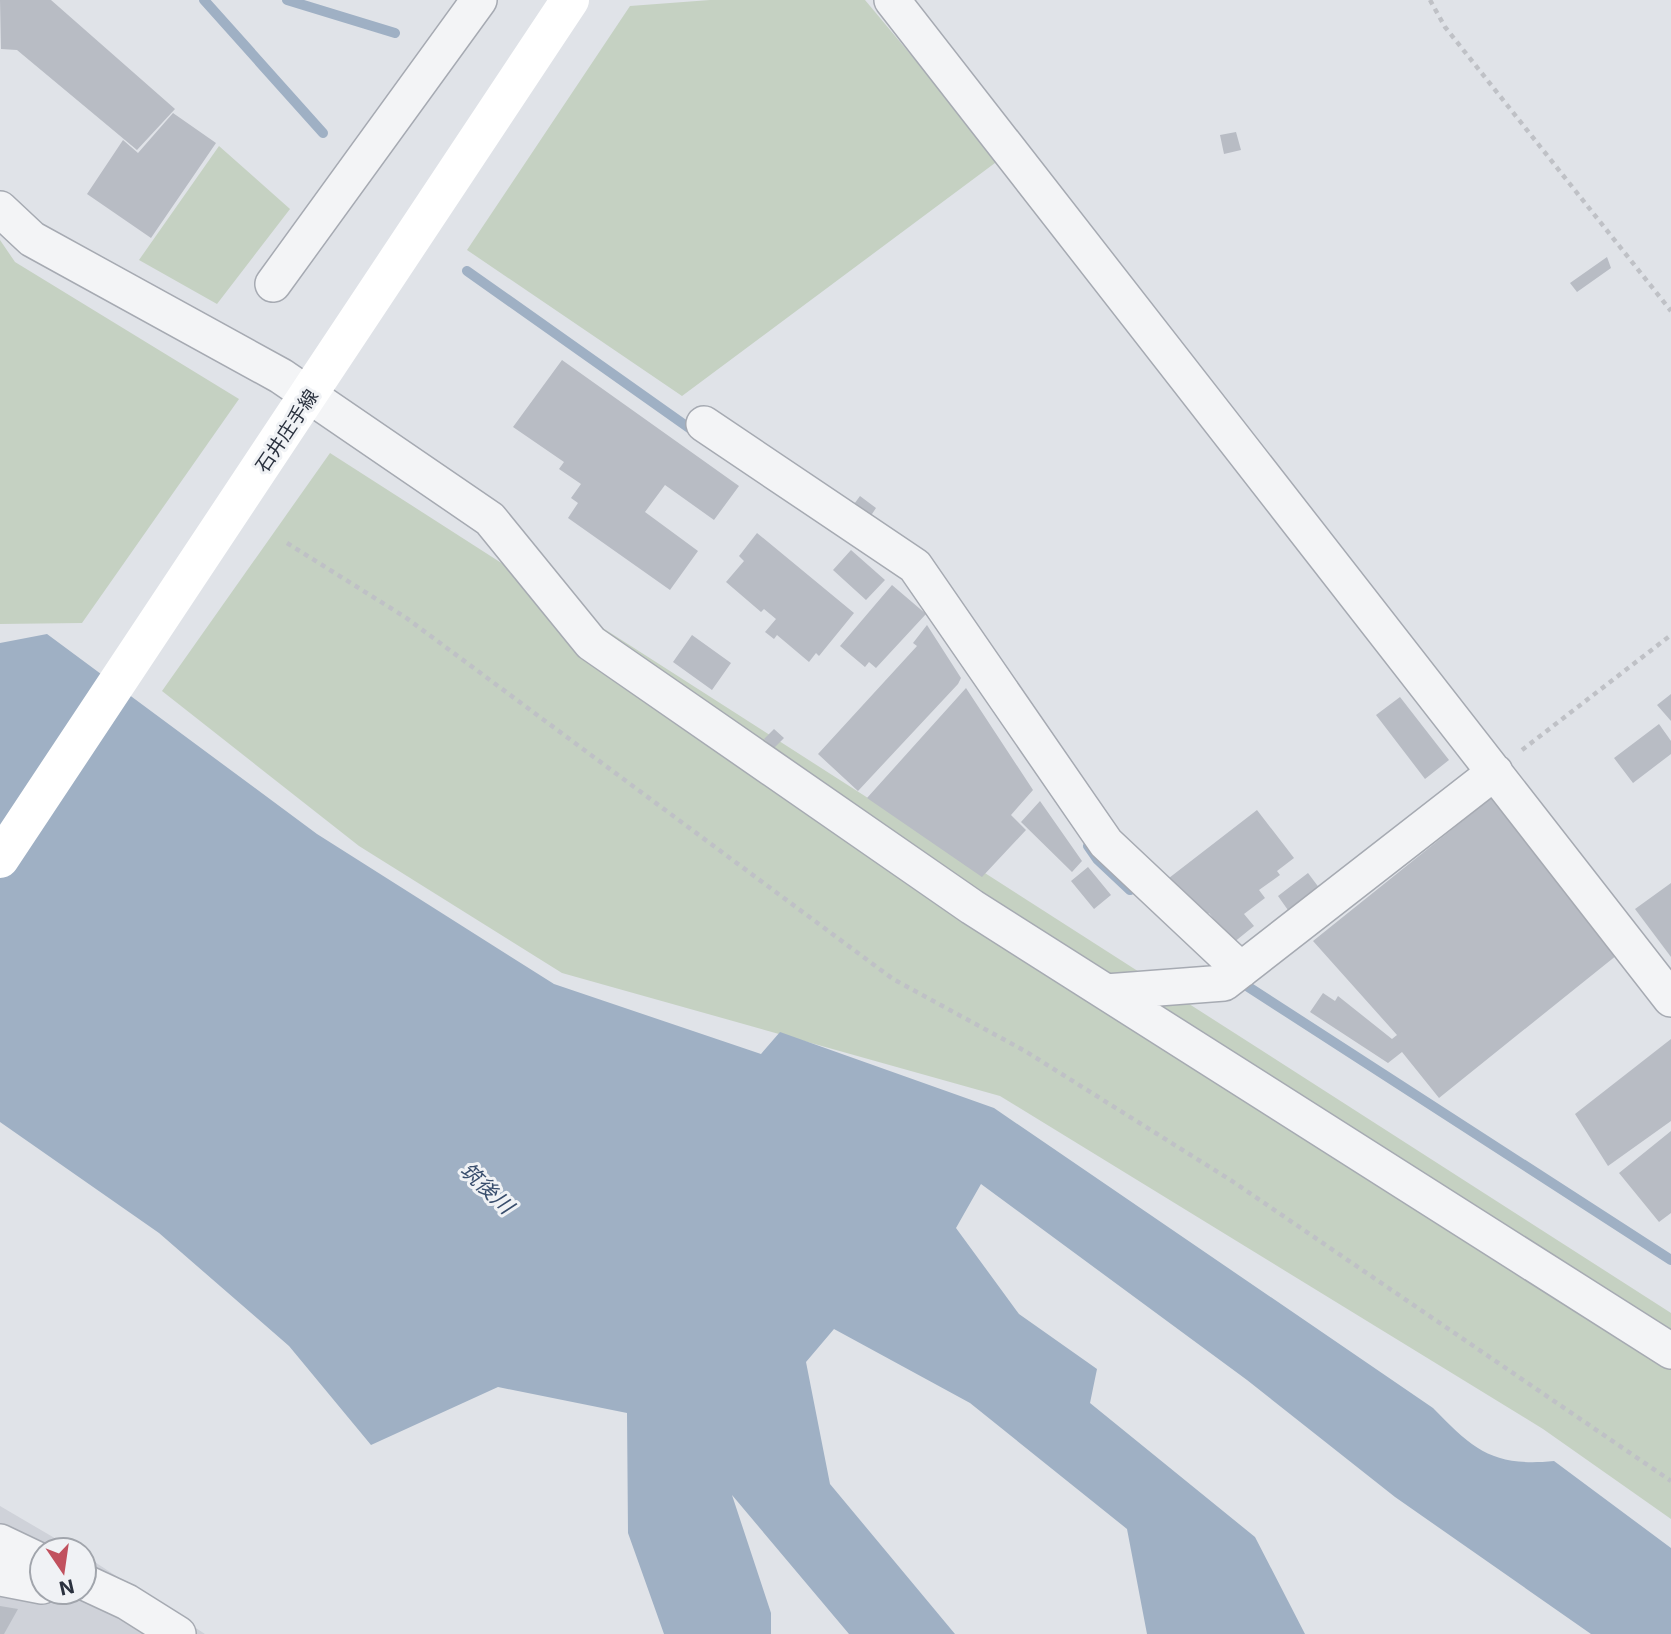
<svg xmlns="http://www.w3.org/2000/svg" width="1671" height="1634" viewBox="0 0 1671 1634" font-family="Inter,'Noto Sans JP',sans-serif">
	<rect width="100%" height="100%" fill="#e0e3e8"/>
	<path fill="#cfd2d9" d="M0 1506 75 1550H42V1592H84V1555L205 1634H0Z"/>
	<path fill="#c5d1c2" d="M710 0H865L999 160 682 396 467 250 630 6Z
		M219 146 290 209 217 304 139 260Z
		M0 240 15 262 239 399 82 623 0 624Z
		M330 453 1671 1313V1519L1543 1429 1000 1096 562 973 359 846 162 691Z"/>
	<path fill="#9fb0c4" d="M47 634 317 834 554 984 761 1054 780 1032 994 1108 1433 1408C1474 1450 1493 1467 1554 1461L1671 1548V1634H1591L1395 1497 1247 1380 981 1184 956 1228 1019 1314 1097 1369 1090 1403 1255 1537 1305 1634H1147L1127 1529 970 1403 834 1329 806 1362 830 1484 955 1634H849L732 1495 771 1613V1634H664L628 1533 627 1413 498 1387 371 1445 289 1346 159 1233 0 1122V643Z"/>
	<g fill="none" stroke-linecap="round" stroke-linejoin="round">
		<path stroke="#9fb0c4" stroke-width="10" d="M204 0 323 133
			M287 0 395 33
			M467 271 699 435
			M1088 846 1097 859 1130 890
			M1236 979 1671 1260"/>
	</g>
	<path fill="#b8bcc4" d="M0 0H51L175 109 137 150 17 50 1 49Z
		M173 113 216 143 151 238 87 194 123 140 138 153Z
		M1236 132 1241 150 1224 154 1220 135Z
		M1607 257 1611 268 1577 292 1570 283Z
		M562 360 739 486 714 520 665 485 645 512 698 551 670 590 568 518 578 503 571 498 581 484 559 469 564 462 513 427Z
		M860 496 876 508 866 523 849 511Z
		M757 533 854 613 819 656 816 653 809 662 777 635 774 639 765 632 776 619 764 609 761 612 726 582 744 561 739 556Z
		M851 550 885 580 866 600 833 570Z
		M892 585 926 614 876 668 869 662 865 667 840 646Z
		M927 625 961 678 958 684 858 791 818 754 917 646 913 643Z
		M692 635 731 663 712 690 673 662Z
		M966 688 1033 790 1011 815 1026 830 982 877 867 798Z
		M1671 694V721L1657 705Z
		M1400 697 1449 760 1425 779 1376 715Z
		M1659 724 1671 741V754L1633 783 1614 758Z
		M774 729 784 738 774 748 764 739Z
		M1501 790 1627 947 1439 1098 1402 1052 1388 1063 1310 1012 1323 993 1335 1001 1338 996 1392 1039 1397 1035 1313 941Z
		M1040 801 1082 861 1072 872 1021 822Z
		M1257 810 1294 858 1277 871 1280 875 1259 890 1265 898 1244 914 1254 926 1233 943 1209 913 1202 919 1169 878Z
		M1088 867 1111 895 1094 909 1071 881Z
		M1308 873 1320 889 1290 913 1278 896Z
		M1671 883V957L1635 909Z
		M1671 1039V1121L1608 1166 1575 1114Z
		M1671 1131V1213L1659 1222 1619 1173Z
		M0 1606 18 1609 4 1634H0Z"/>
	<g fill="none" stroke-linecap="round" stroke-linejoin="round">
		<g stroke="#a6aab2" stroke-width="38">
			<path id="street" d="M892 0 1671 999
				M0 209 32 239 281 376 490 519 591 643 972 907 1671 1351
				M273 284 479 0
				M704 424 915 566 1106 843 1241 970
				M1106 992 1224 983 1495 772
				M0 1542 42 1562
				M0 1578 42 1586
				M84 1582 127 1602 178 1634"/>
		</g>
		<path stroke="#bfc1c6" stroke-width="4.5" stroke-dasharray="5 5" stroke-linecap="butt" d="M1430 0 1445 27 1671 311
			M287 543 405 617 893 979 1025 1051 1232 1181 1671 1481
			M1522 750 1671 635"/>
		<use href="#street" stroke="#f3f4f6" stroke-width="35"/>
		<path stroke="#fff" stroke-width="38" d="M0 859 570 0"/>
	</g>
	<g text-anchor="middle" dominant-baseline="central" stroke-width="6" stroke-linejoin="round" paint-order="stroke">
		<g font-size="19" fill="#2a313e" stroke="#f0f2f5">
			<text transform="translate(287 431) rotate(-56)">石井庄手線</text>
		</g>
		<g font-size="21" font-style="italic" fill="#394e6d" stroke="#f0f2f5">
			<text transform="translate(487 1188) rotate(43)">筑後川</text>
		</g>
	</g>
	<g transform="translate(63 1571) rotate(167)"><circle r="33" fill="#f0f2f5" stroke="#a1a5ac" stroke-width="2"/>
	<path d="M0-5L12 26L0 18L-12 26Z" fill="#c1515e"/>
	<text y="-10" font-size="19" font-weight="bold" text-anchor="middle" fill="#2a313e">N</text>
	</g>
</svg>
